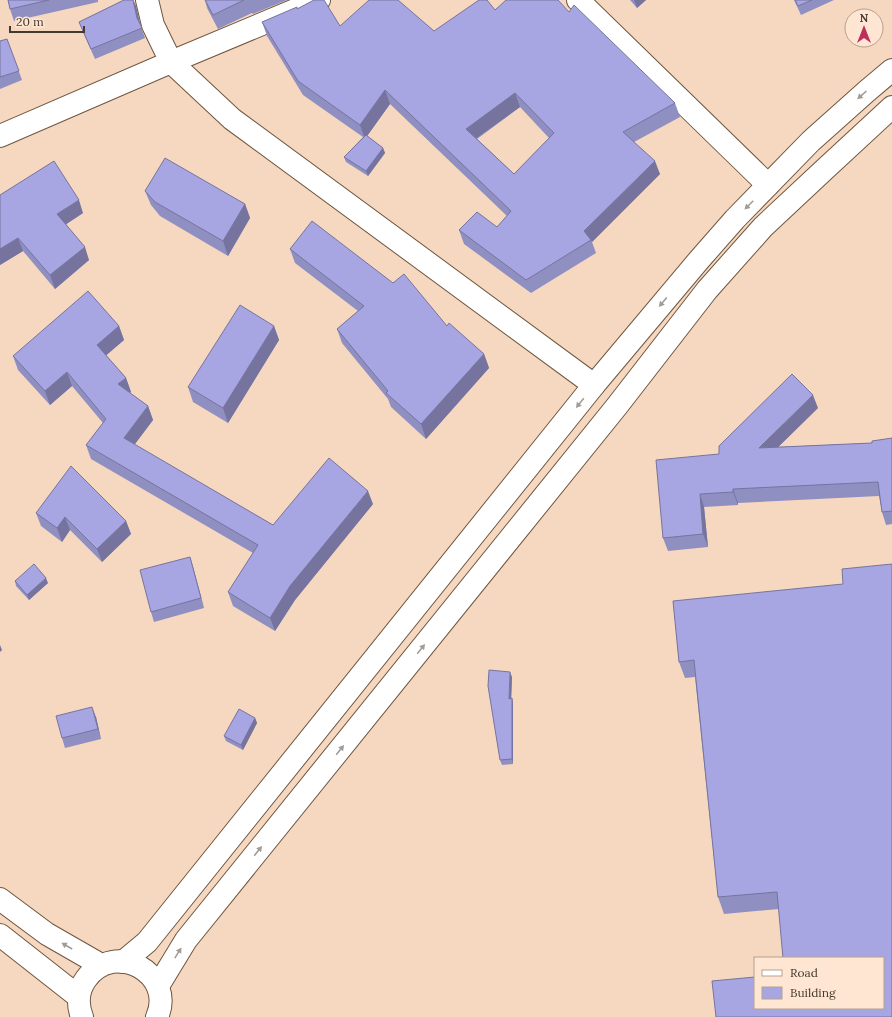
<svg xmlns="http://www.w3.org/2000/svg" width="892" height="1017" viewBox="0 0 892 1017" font-family="Lora,serif">
	<rect width="100%" height="100%" fill="#f5d8bf"/>
	<g fill="none" stroke-linecap="round" stroke-linejoin="round">
		<g stroke="#6f5640" stroke-width="24">
			<path id="minor" d="M147 0 153 25 171 62 232 119 594 385
				M578 0 768 185
				M0 136 171 62 319 0"/>
		</g>
		<g stroke="#6f5640" stroke-width="24">
			<path id="tertiary" d="M123 962 147 942 594 385 699 260 735 219 811 141 867 91 892 70
				M158 986 186 940 617 406 707 290 763 227 825 169 892 107"/>
		</g>
		<g stroke="#6f5640" stroke-width="24">
			<path id="secondary" d="M0 899 47 934 101 965
				M0 935 79 997
				M82 1017C77 1004 78 990 86 979 115 939 176 974 157 1017"/>
		</g>
		<use href="#minor" stroke="#fff" stroke-width="22"/>
		<use href="#tertiary" stroke="#fff" stroke-width="22"/>
		<use href="#secondary" stroke="#fff" stroke-width="22"/>
	</g>
	<path fill="#908fc2" fill-rule="evenodd" d="M8 0H98V2L14 21 10 9Z
		M124 0H133L136 6 140 24 145 38 95 59 83 32 79 22Z
		M205 0H287L253 14 252 13 218 29 207 8Z
		M630 0H646L637 8Z
		M794 0H834L801 15Z
		M297 9 340 26 434 31 495 10 569 12 675 103 680 117 634 142 660 174 592 242 596 253 531 293 464 244 459 230 497 227 507 216 390 104 367 136 383 148 385 153 368 176 346 162 344 157 363 137 303 95 267 36 262 22ZM520 107 549 138 514 174 477 139Z
		M7 39 22 80 0 89V41Z
		M145 191 245 204 250 218 228 256 160 216 151 205Z
		M0 195 83 213 66 224 89 260 55 289 23 251 0 265Z
		M290 249 447 326 484 354 489 368 426 439 391 407 388 399 342 343 337 329 358 311 295 263Z
		M119 326 124 340 106 355 126 378 131 392 129 393 148 406 153 420 134 445 273 525 373 504 295 600 275 631 233 606 228 592 253 553 91 459 86 445 103 423 72 386 50 405 18 370 13 356Z
		M274 326 279 340 228 423 193 402 188 387Z
		M818 408 778 447 872 443 892 438V524L886 525 882 512 879 496 738 503V505L704 507 708 547 668 551 663 538 719 454Z
		M36 513 126 521 131 534 102 562 70 530 62 542 41 526Z
		M190 557 193 567 204 608 154 622 151 612Z
		M15 581 48 583 29 600 16 586Z
		M673 601 883 1008 779 909 724 914 718 897 695 677 685 678 679 662Z
		M512 677 511 698H512L513 703V764L502 765 500 760Z
		M96 717 101 739 65 748 62 738Z
		M255 718 257 723 243 750 226 741 224 736Z"/>
	<path fill="#76749e" d="M133 0 136 6 141 28 137 18Z
		M634 0H646L637 8Z
		M385 90 390 104 365 139 360 125Z
		M515 93 520 107 471 142 466 129Z
		M383 148 385 153 368 176 366 171Z
		M655 161 660 174 592 242 591 240 584 231Z
		M79 200 83 213 62 227 57 214Z
		M245 204 250 218 228 256 223 241Z
		M18 238 23 251 0 265V249Z
		M85 247 89 260 55 289 50 275Z
		M119 326 124 340 102 359 97 345Z
		M274 326 279 340 228 423 223 408Z
		M484 354 489 368 426 439 421 424Z
		M67 372 72 386 50 405 45 391Z
		M126 378 131 392 123 398 118 384Z
		M813 395 818 408 764 461 759 448Z
		M148 406 153 420 129 452 124 438Z
		M733 489 738 503V505L733 492Z
		M368 491 373 504 295 600 275 631 270 618 290 586Z
		M700 494 704 507 708 547 703 534Z
		M65 517 70 530 62 542 57 528Z
		M126 521 131 534 102 562 97 549Z
		M190 557 193 567 204 608 201 598Z
		M46 578 48 583 29 600 27 595Z
		M0 645 2 650 0 652Z
		M510 672 512 677 511 704 509 699Z
		M512 698 513 703V764L512 759Z
		M92 707 96 717 101 739 98 729Z
		M255 718 257 723 243 750 241 745Z"/>
	<path fill="#a8a6e2" stroke="#76749e" fill-rule="evenodd" d="M8 0H49L10 9Z
		M124 0H133L137 18 142 28 91 49 79 22Z
		M205 0H244L213 15Z
		M314 0H324L340 26 369 0H398L434 31 479 0H487L495 10 506 0H558L569 12 574 5 675 103 623 132 655 161 584 231 591 240 526 280 459 230 477 212 497 227 511 211 385 90 360 125 298 81 262 22 297 7V9ZM515 93 554 133 514 174 466 129Z
		M795 0H812L798 6Z
		M7 39 19 71 0 77V41Z
		M366 135 383 148 366 171 344 157Z
		M165 158 245 204 223 241 155 202 145 191Z
		M54 161 79 200 57 214 85 247 50 275 18 238 0 249V195Z
		M312 221 393 283 404 274 447 326 449 323 484 354 421 424 386 393 388 391 337 329 364 306 290 249Z
		M88 291 119 326 97 345 126 378 118 384 148 406 124 438 273 525 329 458 368 491 290 586 270 618 228 592 258 545 86 445 106 419 67 372 45 391 13 356Z
		M240 305 274 326 223 408 188 387Z
		M792 374 813 395 759 448 872 443V441L892 438V511L882 512 878 482 733 489V492L700 494 703 534 663 538 656 460 719 454V446Z
		M71 466 126 521 97 549 65 517 57 528 36 513Z
		M190 557 201 598 151 612 140 570Z
		M34 564 46 578 27 595 15 581Z
		M892 564V1017H716L712 981 755 977V1008H883V958H783L777 892 718 897 694 660 679 662 673 601 843 584 842 569Z
		M489 670 510 672 509 699 512 698V759L500 760 488 686Z
		M92 707 98 729 62 738 56 716Z
		M239 709 255 718 241 745 224 736Z"/>
	<defs><path id="oneway-solid" d="M-6-.8H1V-3.2L6.5 0L1 3.2V.8H-6Z"/></defs>
	<g fill="#a29c96">
		<use href="#oneway-solid" transform="translate(862 95) rotate(138)"/>
		<use href="#oneway-solid" transform="translate(749 205) rotate(135)"/>
		<use href="#oneway-solid" transform="translate(663 302) rotate(130)"/>
		<use href="#oneway-solid" transform="translate(580 403) rotate(129)"/>
		<use href="#oneway-solid" transform="translate(421 649) rotate(-51)"/>
		<use href="#oneway-solid" transform="translate(340 750) rotate(-51)"/>
		<use href="#oneway-solid" transform="translate(258 851) rotate(-51)"/>
		<use href="#oneway-solid" transform="translate(67 946) rotate(-150)"/>
		<use href="#oneway-solid" transform="translate(178 953) rotate(-58)"/>
	</g>
	<rect x="754" y="957" width="130" height="52" fill="#fee6d2" stroke="#b4a190"/>
	<rect x="762" y="970" width="20" height="6" fill="#ffffff" stroke="#b4a190"/>
	<text x="790" y="977" font-size="12" fill="#44392e">Road</text>
	<rect x="762" y="987" width="20" height="12" fill="#a8a6e2" stroke="#b4a190"/>
	<text x="790" y="997" font-size="12" fill="#44392e">Building</text>
	<g transform="translate(864 28)"><circle r="19" fill="#fee6d2" stroke="#b4a190"/>
	<path d="M0-3L7 15L0 10L-7 15Z" fill="#be2f5c"/>
	<text y="-6" font-size="11" font-weight="bold" text-anchor="middle" fill="#44392e">N</text>
	</g>
	<path d="M10 26v6h74v-6" fill="none" stroke="#44392e" stroke-width="2"/>
	<text x="16" y="26" font-size="12" fill="#44392e" stroke="#fee6d2" stroke-width="3" paint-order="stroke">20 m</text>
</svg>
